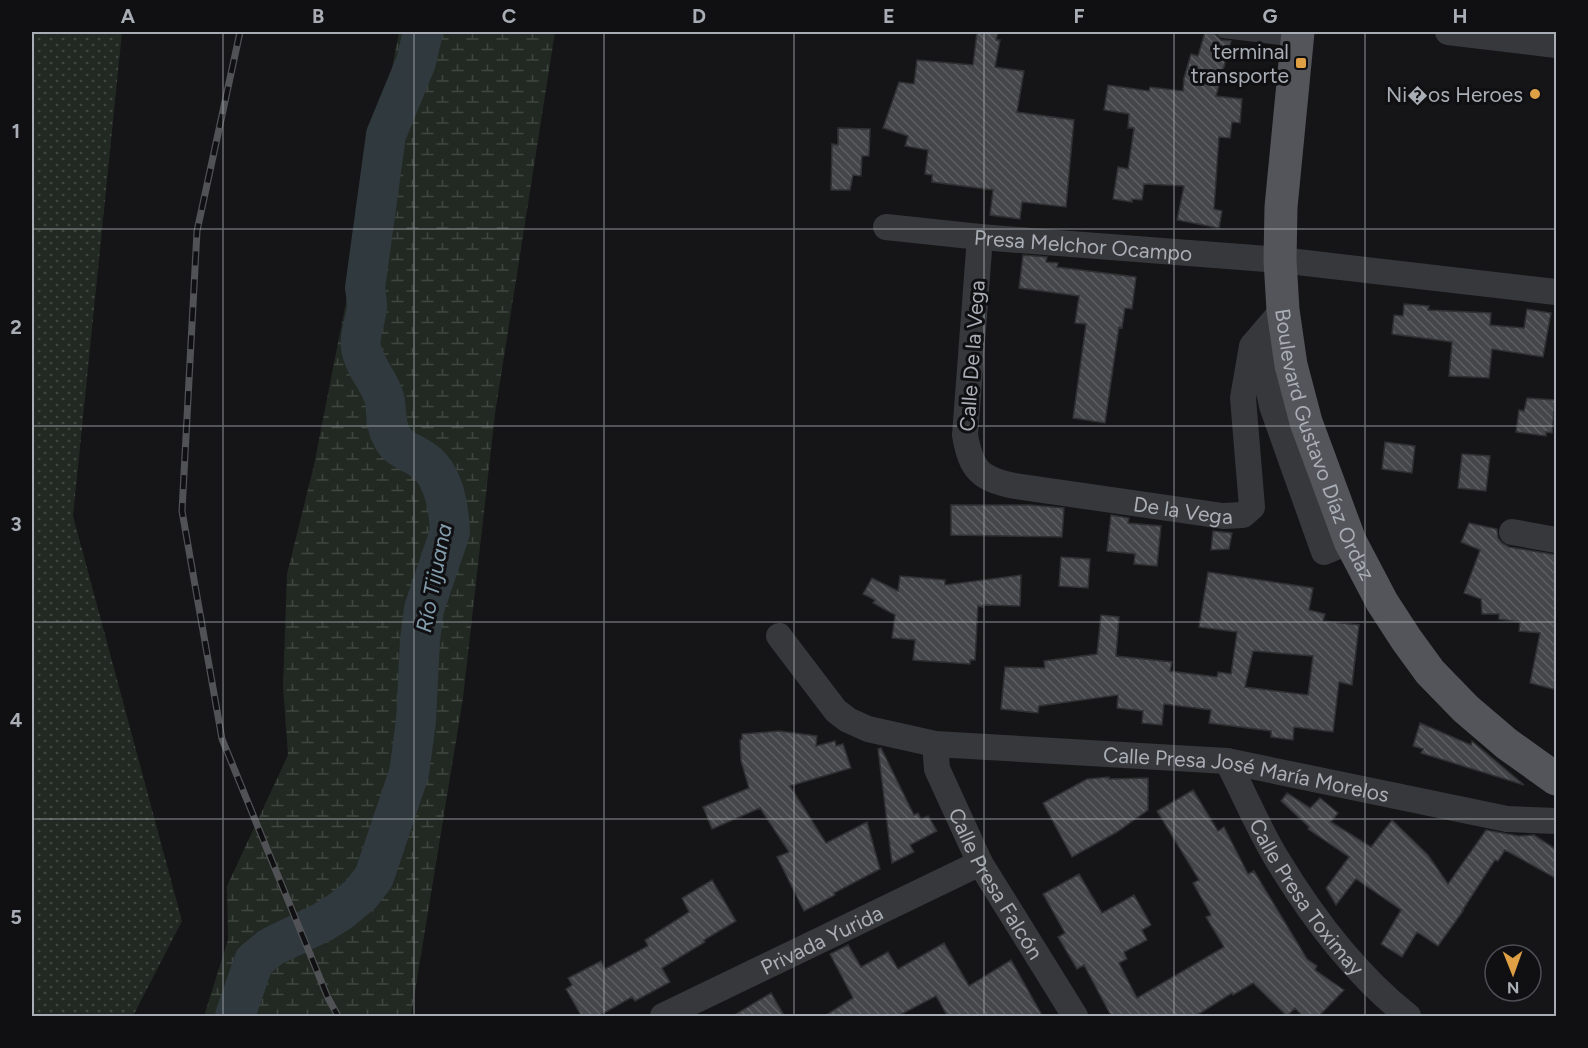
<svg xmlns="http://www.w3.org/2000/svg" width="1588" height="1048" viewBox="0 0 1588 1048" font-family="Figtree,sans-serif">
	<defs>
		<pattern id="grass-dots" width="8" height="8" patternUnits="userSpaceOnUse" patternTransform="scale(1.5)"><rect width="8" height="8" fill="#222922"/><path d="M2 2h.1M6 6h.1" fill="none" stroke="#3f4640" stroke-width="1.8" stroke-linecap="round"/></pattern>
		<pattern id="wetland-marsh" width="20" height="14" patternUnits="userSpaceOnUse" patternTransform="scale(1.5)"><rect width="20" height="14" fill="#222922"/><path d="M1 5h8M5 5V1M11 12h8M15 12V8" fill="none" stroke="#3f4640"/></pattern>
		<pattern id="building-back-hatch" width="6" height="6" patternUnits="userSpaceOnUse" patternTransform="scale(1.5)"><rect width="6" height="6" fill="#44464a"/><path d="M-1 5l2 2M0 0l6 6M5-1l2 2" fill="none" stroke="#5c5e62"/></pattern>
	</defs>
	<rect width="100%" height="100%" fill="#151517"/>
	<path fill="url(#grass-dots)" d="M32 32H122L73 516 182 921 133 1016H32Z"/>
	<path fill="url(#wetland-marsh)" d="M399 32H555L495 414 463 698 411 1016H204L228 940 227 886 288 755 283 687 287 574 314 465Z"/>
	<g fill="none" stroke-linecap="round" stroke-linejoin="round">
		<path stroke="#30393e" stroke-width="40" d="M235 1016 254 961 271 947 323 922 342 910 361 894 374 877 409 773 416 721 420 640 424 609 450 532C449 509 444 475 424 461 413 452 399 451 392 437 385 425 387 414 385 401 381 382 364 368 361 347 359 334 366 320 367 307 367 301 366 294 365 288L386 135 416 62 423 32"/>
	</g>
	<path fill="url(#building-back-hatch)" stroke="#303033" stroke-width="1.5" fill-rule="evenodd" d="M977 32H998L996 40H1000L995 67 1024 71 1017 112 1074 120 1066 207 1022 202 1020 219 990 215 993 190 932 182V175L925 174 928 150 905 146 908 136 883 128 899 82 914 84 917 60 973 65Z
		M1205 32 1215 34 1221 40 1231 41 1216 96 1242 99 1240 123 1232 122 1230 138 1219 137 1214 209 1222 211 1219 228 1177 220 1184 186 1144 184 1142 200 1132 199V202L1113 199 1118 167 1128 169 1134 128H1128L1129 114 1104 110 1108 85 1149 91 1150 87 1183 91 1184 78 1191 54 1198 56Z
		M838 128 870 129 869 156H862L861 176 853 175 850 190H831L832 144 838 145Z
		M1023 255 1047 257 1046 262 1058 263 1057 267 1136 277 1132 309 1125 308 1122 328 1119 327 1105 423 1073 418 1086 324 1075 323 1079 296 1019 288Z
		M1404 304 1429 306 1428 310 1491 313 1490 325 1524 328 1527 309 1551 313 1543 357 1492 349 1489 378 1449 376 1452 342 1392 334 1394 315 1403 316Z
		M1527 398 1555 400 1552 433 1546 432V436L1516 432 1519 410 1524 411Z
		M1385 442 1415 446 1412 473 1382 469Z
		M1462 454 1490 456 1486 491 1458 488Z
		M951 505H1030L1064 508 1062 537 951 535Z
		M1111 515 1129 518 1128 523 1161 526 1157 566 1134 564 1135 554 1107 551Z
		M1469 523 1497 529 1498 538 1502 543 1509 547 1557 555V690L1530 683 1540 633 1519 631 1520 622 1499 619V614H1482L1481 599 1464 593 1480 550 1461 542Z
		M1213 531 1232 533 1229 549 1211 550Z
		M1061 557 1090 559 1088 588 1059 586Z
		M1208 572 1313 588 1309 610 1325 614 1323 621 1359 625 1352 685 1339 682 1333 732 1294 727 1293 740 1271 737V731L1209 723 1211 710 1164 704 1162 725 1142 723 1143 711 1117 708 1118 695 1039 706 1038 713 1001 709 1005 667 1045 668 1044 661 1097 654 1101 615 1119 617 1116 656 1172 662 1170 671 1217 677 1218 672 1231 674 1237 632 1199 627ZM1253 651 1313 656 1308 695 1245 687Z
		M1021 575 1020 606 983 605V607L978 606 975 660H970V664L913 660 915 640 892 638 895 615 873 603 875 600 863 594 872 578 898 591 900 576 945 580V585Z
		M1420 723 1471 745 1472 741 1524 785 1421 753 1423 749 1413 746Z
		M779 731 817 736 816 746 835 741 836 746 843 744 851 768 790 786 826 843 867 822 880 869 834 893 835 895 804 911 777 857 789 852 760 808 712 829 703 807 749 788 741 761 740 740 742 739V734Z
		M881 748 914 815 918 813 921 819 928 816 937 831 910 845 914 852 892 863 878 749Z
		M1109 777V779L1148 778V810L1117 832 1072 857 1043 803 1087 779Z
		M1193 790 1218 831 1224 827 1248 874 1254 871 1307 959 1317 966 1315 970 1344 990 1318 1017H1304L1295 1008 1287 1016 1253 983 1233 995 1232 993 1194 1017H1106L1110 1014 1084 965 1077 969 1058 937 1065 933 1043 894 1079 874 1102 913 1134 895 1151 925 1142 930 1147 940 1124 952 1127 959 1119 963 1137 998 1224 947 1206 917 1211 915 1193 883 1199 880 1157 811Z
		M1287 793 1310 808 1320 798 1338 813 1331 822 1371 847 1392 820 1428 855 1448 884 1486 830 1519 836 1534 835 1557 850V879L1505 850 1498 861 1495 860 1462 911H1463L1438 946 1417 932 1402 957 1381 944 1401 910 1356 879 1336 905 1326 888 1349 857 1308 829 1309 827 1281 801Z
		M712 880 736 921 704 940 705 942 662 968 670 982 635 1001 632 997 597 1017H582L566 989 572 985 568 978 601 961 605 969 648 946 645 940 689 912 682 898Z
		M944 943 969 986 1011 960 1043 1017H948L936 996 896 1017H823L853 998 830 954 848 945 861 967 888 952 898 969Z
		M771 993 785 1017H731Z"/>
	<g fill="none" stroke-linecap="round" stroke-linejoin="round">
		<path stroke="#37383b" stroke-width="12" d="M1223 32 1296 41"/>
		<g stroke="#37383b" stroke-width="26">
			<path d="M1448 32 1556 45"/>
			<path id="s1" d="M886 227 980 237 1280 260 1556 292"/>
			<path id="s2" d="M980 237 965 435C971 470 980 479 1015 486L1223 516 1243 515 1252 507 1243 398 1252 346 1283 310"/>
			<path d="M1259 342 1272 406 1324 552 1350 541"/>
			<path d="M1512 532 1556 540"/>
			<path id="s3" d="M779 636 836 711 848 720 868 729 935 744 1227 761 1507 819 1556 821"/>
			<path id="s4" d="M935 744 937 769 980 863 1075 1016"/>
			<path id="s5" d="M1227 761C1244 793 1258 828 1277 859 1312 917 1355 974 1408 1016"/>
			<path id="s6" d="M663 1016 980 863"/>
		</g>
		<path stroke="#53555a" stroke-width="33" id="s7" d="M1298 32 1281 207 1280 260 1283 310 1291 365 1306 422 1350 541 1382 602 1406 639 1430 672 1466 709 1507 744 1556 779"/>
		<g stroke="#505256" stroke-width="7">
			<path id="rail" d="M240 32 197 231 182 511 222 739 328 998 338 1016"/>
		</g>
		<use href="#rail" stroke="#101012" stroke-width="4.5" stroke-dasharray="14" stroke-linecap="butt"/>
	</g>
	<path fill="none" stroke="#a9aeb6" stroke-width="1.5" stroke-opacity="0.55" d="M223 32V1016M414 32V1016M604 32V1016M794 32V1016M984 32V1016M1174 32V1016M1365 32V1016M32 229H1556M32 426H1556M32 622H1556M32 819H1556"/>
	<g fill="#df9f45" stroke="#101012" stroke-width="2">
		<rect x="1295" y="57" width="12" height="12" rx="3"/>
		<circle cx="1535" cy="94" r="6"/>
	</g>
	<g text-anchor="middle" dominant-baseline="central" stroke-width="6" stroke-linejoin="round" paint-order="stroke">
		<g font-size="21" fill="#a9aeb6" stroke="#101012" text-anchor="end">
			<text x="1289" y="51">terminal<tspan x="1289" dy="24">transporte</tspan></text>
			<text x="1523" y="94">Ni�os Heroes</text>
		</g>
		<g font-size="21" fill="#a9aeb6" stroke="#101012">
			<text stroke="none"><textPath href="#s1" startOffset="198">Presa Melchor Ocampo</textPath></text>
			<text transform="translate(972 356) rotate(-86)">Calle De la Vega</text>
			<text stroke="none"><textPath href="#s7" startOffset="420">Boulevard Gustavo Díaz Ordaz</textPath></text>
			<text stroke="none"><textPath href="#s2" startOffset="447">De la Vega</textPath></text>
			<text stroke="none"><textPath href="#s3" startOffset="513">Calle Presa José María Morelos</textPath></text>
			<text stroke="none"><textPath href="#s4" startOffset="154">Calle Presa Falcón</textPath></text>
			<text stroke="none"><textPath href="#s5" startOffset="158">Calle Presa Toximay</textPath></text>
			<text stroke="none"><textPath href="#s6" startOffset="176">Privada Yurida</textPath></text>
		</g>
		<g font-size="22" font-style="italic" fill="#839dad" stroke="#101012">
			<text transform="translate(434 578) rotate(-79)">Río Tijuana</text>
		</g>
	</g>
	<rect width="1588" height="1048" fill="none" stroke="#101012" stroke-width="66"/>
	<g transform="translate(1513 973) rotate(179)"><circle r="28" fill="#101012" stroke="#4d4f54" stroke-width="1.5"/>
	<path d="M0-4.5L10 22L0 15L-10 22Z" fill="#df9f45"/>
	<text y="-9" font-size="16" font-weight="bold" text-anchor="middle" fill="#a9aeb6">N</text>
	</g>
	<rect x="33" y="33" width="1522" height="982" fill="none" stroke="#a9aeb6" stroke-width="2"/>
	<g font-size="20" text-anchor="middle" font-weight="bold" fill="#a9aeb6">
		<text x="128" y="23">A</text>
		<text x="318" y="23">B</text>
		<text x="509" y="23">C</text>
		<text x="699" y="23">D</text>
		<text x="889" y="23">E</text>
		<text x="1079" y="23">F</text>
		<text x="1270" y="23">G</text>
		<text x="1460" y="23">H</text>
		<text x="16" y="138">1</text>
		<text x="16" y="334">2</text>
		<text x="16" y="531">3</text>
		<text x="16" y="727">4</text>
		<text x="16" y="924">5</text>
	</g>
</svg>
